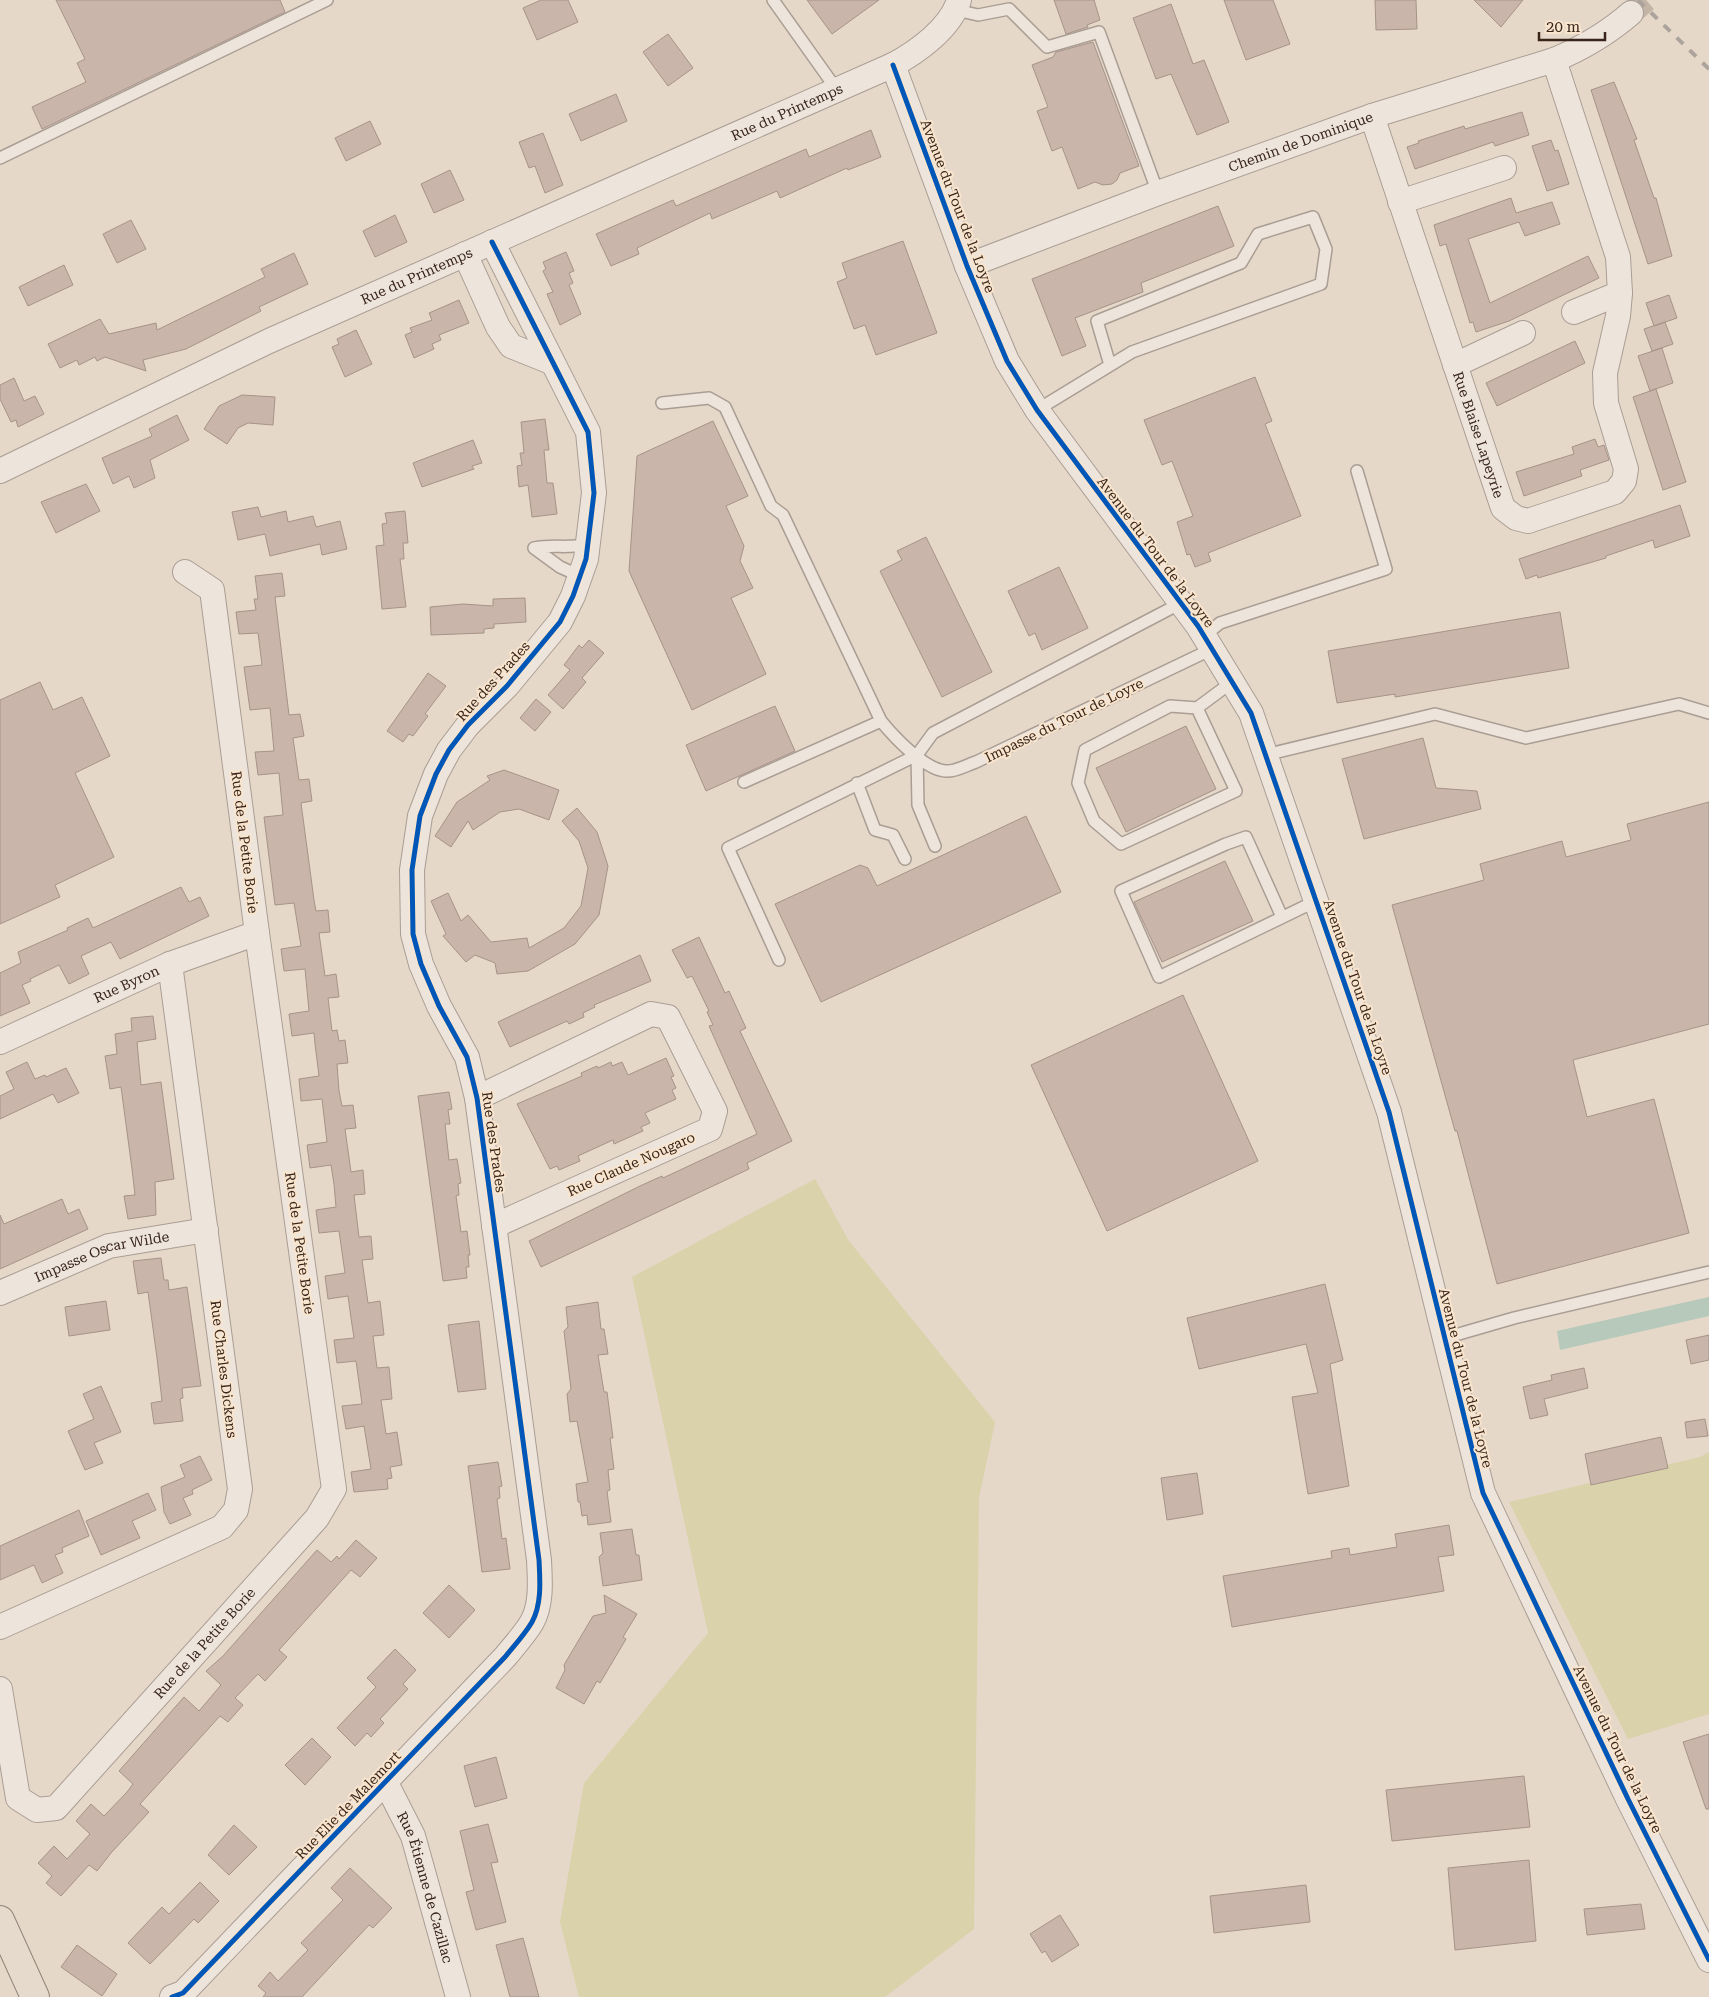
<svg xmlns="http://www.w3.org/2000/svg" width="1709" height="1997" viewBox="0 0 1709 1997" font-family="'Roboto Serif',serif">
	<rect width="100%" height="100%" fill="#e6d8c9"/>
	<path fill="#dad2aa" d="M815 1179 849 1241 995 1422 979 1498 974 1929 885 1997H579L560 1922 584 1783 708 1633 632 1277Z
		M1709 1452V1714L1628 1739 1509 1502 1700 1457Z"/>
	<path fill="#b6c9ba" d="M1709 1297V1316L1560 1350 1557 1331Z"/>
	<path fill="#cab5aa" stroke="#a69389" d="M56 0H280L285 12 42 129 32 107 86 82 77 63 85 59Z
		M541 0H568L578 22 537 40 523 8Z
		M807 0H879L832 34Z
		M1054 0H1094L1100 20 1087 25 1088 27 1066 34Z
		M1224 0H1273L1290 44 1246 60Z
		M1375 0H1416L1417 29 1376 30Z
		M1474 0H1523L1501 27Z
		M1171 4 1193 64 1204 60 1229 122 1197 135 1171 74 1156 79 1133 18Z
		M668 34 693 68 668 86 643 52Z
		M1093 42 1139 166 1120 173 1117 180 1112 184 1103 185 1095 182 1078 189 1062 147 1052 151 1037 111 1048 107 1032 65 1053 57 1056 52Z
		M1614 82 1637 139 1634 140 1654 198H1656L1672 256 1648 264 1591 90Z
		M616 94 627 121 581 141 569 114Z
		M1522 112 1529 135 1495 146 1493 142 1415 169 1407 147 1419 143 1418 141 1464 126 1465 129Z
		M370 121 381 144 346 161 335 138Z
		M871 130 881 157 848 170 847 168 780 198 777 191 712 219 710 213 637 248 639 254 611 266 596 234 673 200 676 206 806 149 809 157Z
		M543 133 563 185 545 193 535 166 529 168 519 142Z
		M1551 140 1555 151 1558 150 1569 184 1547 191 1532 146Z
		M450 170 464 200 434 213 421 184Z
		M1511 198 1516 213 1552 202 1560 224 1525 236 1519 222 1468 239 1490 303 1588 256 1599 278 1509 321 1476 332 1473 322 1470 323 1446 244 1440 246 1434 225Z
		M1218 206 1234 246 1141 283 1143 292 1075 318 1086 346 1062 356 1032 279Z
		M395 215 407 242 375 257 363 231Z
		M131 220 146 249 117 263 103 234Z
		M903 241 937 333 876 355 865 325 854 329 837 282 847 278 842 263Z
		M566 252 574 271 569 273 573 283 569 285 581 314 560 325 547 294 553 292 543 271 546 269 543 262Z
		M294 253 308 284 259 307 261 311 186 349 143 360 146 371 105 357 97 361 95 357 79 365 77 360 60 368 48 344 100 319 109 334 156 323 157 330 265 277 261 269Z
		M64 265 73 285 28 306 19 287Z
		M1669 295 1677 318 1654 326 1646 303Z
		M459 300 469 323 439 335 441 340 432 344 434 349 414 358 405 335 412 332 410 328 432 320 429 313Z
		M1665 322 1673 344 1652 351 1644 329Z
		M356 330 372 364 345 377 332 347 339 344 337 339Z
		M1575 341 1585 363 1497 406 1486 383Z
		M1662 348 1673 383 1650 391 1638 356Z
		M1255 377 1272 421 1265 424 1301 516 1208 553 1211 561 1195 567 1190 554 1187 555 1177 522 1193 516 1172 461 1162 465 1144 420Z
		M14 378 24 401 35 396 44 414 18 427 16 420 11 422 0 399V385Z
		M1656 389 1686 482 1663 490 1633 397Z
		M242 395 275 397 273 425 248 423 238 428 227 444 204 429 219 406Z
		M177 415 189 440 150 460 155 478 134 488 129 476 113 484 102 458 152 436 149 429Z
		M545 419 549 450H544L547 483H553L557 514 532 517 528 485 519 487 517 466 522 465 520 453H524L521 422Z
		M713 421 748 496 726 506 744 546 740 561 753 588 731 598 766 674 692 710 629 571 637 456Z
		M1595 439 1598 447 1604 445 1609 460 1580 470 1582 476 1524 496 1516 472 1574 454 1572 447Z
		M473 440 482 463 472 466 474 469 422 487 413 463Z
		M86 484 100 511 56 533 41 502Z
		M1680 505 1690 536 1655 548 1653 540 1606 556V558L1538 578 1537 575 1526 579 1519 559Z
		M258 507 261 517 286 511 288 522 313 516 316 527 340 521 347 549 322 555 320 544 270 556 265 534 238 540 232 512Z
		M405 511 408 543H403L404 559H400L406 607 382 609 376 546 384 545 382 524 387 523 385 513Z
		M926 537 992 672 942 697 880 571 902 560 897 551Z
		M1059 567 1088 628 1042 650 1035 633 1029 636 1008 591Z
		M282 573 285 596 275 597 289 715 300 714 304 736 293 738 299 780 309 779 312 801 301 803 314 900 316 911 328 910 330 932 319 933 325 976 336 974 339 997 328 998 332 1031 337 1030 339 1041 345 1040 348 1063 337 1064 339 1091 342 1106 353 1105 356 1128 345 1129 351 1172 363 1170 365 1194 354 1195 359 1237 371 1236 373 1259 362 1260 368 1303 380 1301 384 1335 373 1336 377 1368 389 1367 392 1399 381 1400 386 1434 397 1432 402 1465 390 1467 392 1478 387 1479 388 1489 354 1492 351 1472 371 1469 364 1426 346 1429 342 1406 362 1404 356 1361 337 1363 334 1340 354 1338 351 1318 348 1296 328 1299 325 1276 345 1273 339 1231 319 1233 316 1210 336 1207 334 1184 331 1165 310 1168 307 1145 327 1142 322 1099 301 1101 299 1079 319 1076 315 1044 314 1033 292 1036 289 1014 309 1011 305 969 284 971 281 949 301 946 294 903 275 905 264 817 283 815 279 773 258 775 255 752 274 751 270 708 250 710 244 667 262 665 258 633 239 634 236 612 256 610 254 599H258L255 576Z
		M525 598 526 622 494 624V628L484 629V633L431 635 430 607 463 604 493 606V599Z
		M1560 612 1569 668 1395 697V694L1337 703 1328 651Z
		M589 640 604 653 582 678 586 682 563 709 548 695 570 670 564 665 579 645 582 648Z
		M428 673 446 686 425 714 428 716 413 736 409 734 403 742 387 731Z
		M40 682 53 710 82 697 110 756 75 773 114 857 55 885 60 897 0 924V700Z
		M536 699 551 712 535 731 520 718Z
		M775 706 795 751 706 791 686 745Z
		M1186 726 1216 789 1126 832 1096 768Z
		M1423 738 1436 788 1477 791 1481 809 1364 839 1342 759Z
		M504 770 559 790 549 820 519 809 500 812 473 830 468 821 451 847 435 836 457 802 490 780 487 776Z
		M1709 802V1024L1573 1060 1587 1117 1654 1099 1689 1233 1497 1284 1457 1131H1455L1392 905 1484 880 1480 864 1562 841 1566 857 1631 840 1627 824Z
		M577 808 597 832 608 866 599 915 575 944 528 971 497 974 495 963 475 955 466 962 443 936 446 934 431 901 448 893 461 921 468 915 491 942 527 938 529 948 564 928 581 906 588 868 579 841 562 821Z
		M1026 816 1061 892 821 1002 775 904 860 865 868 868 877 886Z
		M1225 861 1253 921 1162 962 1134 902Z
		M181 887 189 902 200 897 209 916 120 959 111 942 81 956 89 974 69 984 59 965 30 979 31 981 22 985 30 1003 0 1016V973L21 963 18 952 68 930 67 928 88 918 93 928Z
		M699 937 725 993 729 991 746 1028 740 1031 792 1141 747 1163 749 1169 541 1267 529 1241 640 1186 662 1176 663 1178 757 1134 709 1026 713 1025 707 1012 709 1011 692 976 687 978 672 950Z
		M640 955 651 981 594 1005 595 1007 583 1013 584 1017 569 1024 567 1021 510 1047 498 1022Z
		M1183 995 1258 1161 1107 1231 1031 1065Z
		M153 1016 156 1039 137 1042 141 1085 161 1082 174 1179 155 1182 156 1215 128 1219 124 1196 135 1195 132 1169 121 1087 110 1089 105 1056 117 1054 115 1034 132 1031 131 1018Z
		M666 1058 674 1076 671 1077 676 1088 672 1090 676 1099 645 1113 650 1123 641 1127 643 1131 614 1144 613 1140 578 1156 580 1161 559 1170 557 1166 550 1169 517 1104 582 1076 581 1073 597 1066 598 1068 611 1062 612 1066 622 1062 628 1075Z
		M27 1062 35 1079 45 1075 46 1077 66 1068 79 1093 58 1103 53 1094 0 1119V1096L14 1089 6 1072Z
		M449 1092 452 1109 448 1110 450 1124H445L449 1160 457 1159 461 1183 458 1184 459 1195 456 1196 461 1232 467 1231 470 1255H468L469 1267H466L467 1278 443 1281 418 1096Z
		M62 1199 68 1214 79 1209 88 1229 0 1269V1215L4 1224Z
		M161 1258 164 1280H168L169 1290 187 1287 201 1386 182 1388 183 1398 180 1399 183 1421 154 1424 151 1403 162 1401 157 1358 148 1292 138 1294 133 1261Z
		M1325 1284 1343 1360 1330 1364 1349 1486 1308 1494 1292 1397 1318 1393 1306 1344 1199 1369 1187 1318Z
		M106 1301 110 1330 69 1336 65 1307Z
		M598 1302 601 1329H604L608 1354 598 1355 604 1392H607L613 1438H610L614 1469 608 1470 610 1490 607 1491 611 1522 588 1525 587 1515 582 1516 580 1502H578L576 1484 588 1482 577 1421 570 1422 567 1394 571 1389 564 1331 568 1327 566 1307Z
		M479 1321 486 1389 458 1392 448 1325Z
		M1709 1335V1360L1691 1364 1686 1340Z
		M1584 1368 1588 1388 1544 1399 1548 1415 1530 1419 1523 1387 1552 1380 1551 1375Z
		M101 1386 121 1432 94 1443 103 1463 85 1470 68 1431 94 1419 83 1394Z
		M1705 1419 1708 1436 1687 1438 1685 1422Z
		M1661 1437 1668 1468 1591 1485 1585 1454Z
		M200 1456 212 1480 192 1490 193 1494 183 1498 191 1515 170 1524 164 1512 161 1487 185 1477 180 1465Z
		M498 1462 502 1486 499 1487 500 1498 497 1499 502 1539 506 1538 510 1569 482 1572 468 1466Z
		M1197 1473 1203 1514 1167 1520 1161 1478Z
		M148 1493 156 1510 132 1521 140 1538 101 1555 86 1521Z
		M79 1510 89 1536 62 1548 63 1552 55 1555 63 1573 42 1583 34 1565 0 1580V1546Z
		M1449 1525 1454 1555 1438 1557 1444 1591 1232 1627 1223 1576 1332 1558 1331 1551 1349 1548 1350 1555 1397 1547 1395 1534Z
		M632 1529 636 1555H639L642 1580 603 1586 599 1557 603 1553 600 1533Z
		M356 1540 377 1558 360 1577 351 1570 279 1650 287 1657 265 1681 258 1674 235 1698 243 1705 228 1722 220 1716 140 1804 149 1812 111 1853 97 1871 89 1865 61 1896 46 1883 52 1876 38 1863 54 1846 67 1859 90 1834 76 1821 91 1804 104 1816 127 1792 133 1784 119 1771 184 1697 199 1711 221 1685 206 1671 223 1656 317 1550 331 1562 337 1556 339 1559Z
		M449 1585 475 1610 449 1638 423 1613Z
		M604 1595 637 1614 623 1637 626 1639 600 1683 597 1681 584 1704 556 1688 565 1670 564 1665 593 1616 606 1613Z
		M395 1649 416 1670 403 1684 408 1689 380 1719 384 1723 371 1737 367 1733 355 1746 337 1728 376 1687 367 1678Z
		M1709 1734V1809H1706L1683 1742Z
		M312 1738 331 1757 305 1785 285 1765Z
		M496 1757 507 1798 475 1807 464 1766Z
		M1524 1776 1530 1827 1392 1841 1386 1790Z
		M488 1824 498 1862 491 1863 506 1922 476 1930 466 1892 474 1890 460 1831Z
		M234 1825 257 1847 229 1875 208 1855Z
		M1529 1860 1536 1941 1455 1950 1448 1868Z
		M350 1868 392 1908 373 1928 369 1925 302 1997H263L266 1993 258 1986 270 1972 278 1981 308 1950 301 1943 343 1900 331 1888Z
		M200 1882 219 1901 198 1923 194 1919 150 1964 128 1943 162 1907 169 1914Z
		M1306 1885 1310 1922 1214 1933 1210 1896Z
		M1641 1904 1645 1929 1587 1935 1584 1909Z
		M1060 1915 1079 1945 1052 1962 1045 1951 1042 1953 1030 1934Z
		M523 1938 539 1997H510L496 1945Z
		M77 1945 117 1974 102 1996 61 1967Z"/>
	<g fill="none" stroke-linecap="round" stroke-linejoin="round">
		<path stroke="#c3b4a6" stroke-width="24" stroke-dasharray="24 12" stroke-linecap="butt" d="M1631 13 1646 0"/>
		<g stroke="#aa9d93" stroke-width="14">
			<path id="service" d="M773 0 837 90
				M956 10 978 15 1009 9 1047 47 1099 32 1158 193
				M0 158 327 0
				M662 403 709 398 725 407 771 506 783 515 881 721C894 737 925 770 946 771 955 772 967 765 976 762L1212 649
				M1037 410 1132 352 1321 284 1326 249 1313 217 1258 234 1241 263 1097 321 1110 365
				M534 548 560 567 580 576
				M534 548C553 544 568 549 588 544
				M1204 636 1220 623 1386 569 1357 471
				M1197 708 1170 706 1085 750 1078 783 1094 821 1121 844 1236 791 1197 708 1232 682
				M917 755 918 805 935 846
				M1265 755 1435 714 1526 738 1679 704 1709 713
				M744 782 881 721
				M857 783 875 830 893 835 905 859
				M1282 917 1246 837 1226 844 1121 891 1159 977 1316 901
				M779 960 728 848 917 755 933 733 1181 603
				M1445 1338 1514 1318 1709 1272"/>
		</g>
		<g stroke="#aa9d93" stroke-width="26">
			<g id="minor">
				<path d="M893 65 967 266 1007 361 1037 410 1198 626 1251 713 1389 1112 1483 1493 1628 1799 1709 1960"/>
				<path id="s1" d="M1372 116 1503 508 1516 518 1528 521 1615 492 1624 481 1626 469 1606 403 1605 373 1618 316 1620 293 1618 257 1554 60"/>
				<path d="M1400 202 1504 168"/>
				<path d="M465 254 498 327 511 346 551 362"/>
				<path id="s2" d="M967 266 1158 193 1372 116 1554 60C1583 48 1607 34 1631 13"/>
				<path d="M1574 312 1620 293"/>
				<path d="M1455 365 1523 333"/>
				<path id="s3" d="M0 471 269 341 893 65C917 52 951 28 959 0"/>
				<path id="s4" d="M0 1042 170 964 257 933"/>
				<path d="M477 1098 651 1014 668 1017 715 1111 710 1129 494 1226"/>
				<path id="s5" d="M0 1293 109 1246 206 1230"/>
				<path d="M0 1627 222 1527 236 1510 240 1489 170 964"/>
				<path id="s6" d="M0 1689 18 1798 37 1810 56 1808 317 1518 334 1489 257 933 212 590 185 572"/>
				<path id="s7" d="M386 1783 413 1836 458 1997"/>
				<path d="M172 1997 183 1993 505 1657C514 1646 525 1634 532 1622 542 1604 540 1580 539 1560L477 1098 467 1057 439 1006 421 964 413 934 412 870 420 816 436 774 449 750 468 725 507 686 560 622 573 596 586 559 594 493 588 432 492 242"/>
			</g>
		</g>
		<g stroke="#908379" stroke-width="30">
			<path id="primary" d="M0 1920 35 1997"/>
		</g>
		<use href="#service" stroke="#ede5dc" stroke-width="11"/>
		<use href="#minor" stroke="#ede5dc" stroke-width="24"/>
		<use href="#primary" stroke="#e5dacc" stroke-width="28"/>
		<path stroke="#aca49c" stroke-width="4" stroke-dasharray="9 9" stroke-linecap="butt" d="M1638 0 1709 69"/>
		<g stroke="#f9e5cd" stroke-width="8">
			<path id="cycleway" d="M893 65 967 266 1007 361 1037 410 1198 626 1251 713 1389 1112 1483 1493 1628 1799 1709 1960
				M172 1997 183 1993 505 1657C514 1646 525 1634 532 1622 542 1604 540 1580 539 1560L477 1098 467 1057 439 1006 421 964 413 934 412 870 420 816 436 774 449 750 468 725 507 686 560 622 573 596 586 559 594 493 588 432 492 242"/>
		</g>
		<use href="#cycleway" stroke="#0057b8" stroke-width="5"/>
	</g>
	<g text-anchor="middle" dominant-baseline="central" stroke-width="4" stroke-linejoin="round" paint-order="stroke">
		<g font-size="14" fill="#39241b" stroke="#f9e5cd">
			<text stroke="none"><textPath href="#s3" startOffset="865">Rue du Printemps</textPath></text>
			<text stroke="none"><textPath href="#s2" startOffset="356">Chemin de Dominique</textPath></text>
			<text transform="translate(958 206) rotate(69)">Avenue du Tour de la Loyre</text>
			<text stroke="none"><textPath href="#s3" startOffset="460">Rue du Printemps</textPath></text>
			<text stroke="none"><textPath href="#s1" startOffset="336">Rue Blaise Lapeyrie</textPath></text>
			<text transform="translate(1156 552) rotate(53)">Avenue du Tour de la Loyre</text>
			<text transform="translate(493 681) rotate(-48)">Rue des Prades</text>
			<text transform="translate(1064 720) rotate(-26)">Impasse du Tour de Loyre</text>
			<text transform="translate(245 842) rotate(83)">Rue de la Petite Borie</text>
			<text stroke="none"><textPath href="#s4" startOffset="139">Rue Byron</textPath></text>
			<text transform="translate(1358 987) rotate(71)">Avenue du Tour de la Loyre</text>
			<text transform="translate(494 1142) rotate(82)">Rue des Prades</text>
			<text transform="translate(631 1164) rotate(-24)">Rue Claude Nougaro</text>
			<text transform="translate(300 1243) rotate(82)">Rue de la Petite Borie</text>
			<text stroke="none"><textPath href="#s5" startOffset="109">Impasse Oscar Wilde</textPath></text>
			<text transform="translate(224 1369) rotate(83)">Rue Charles Dickens</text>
			<text transform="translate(1466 1378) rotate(76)">Avenue du Tour de la Loyre</text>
			<text stroke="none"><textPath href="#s6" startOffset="374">Rue de la Petite Borie</textPath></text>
			<text transform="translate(1618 1749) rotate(64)">Avenue du Tour de la Loyre</text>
			<text transform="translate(348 1805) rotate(-46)">Rue Elie de Malemort</text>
			<text stroke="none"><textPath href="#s7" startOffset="112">Rue Étienne de Cazillac</textPath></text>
		</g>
	</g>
	<path d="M1539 32v8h66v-8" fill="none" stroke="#39241b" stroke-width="2.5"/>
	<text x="1546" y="32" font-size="15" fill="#39241b" stroke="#f9e5cd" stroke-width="4" paint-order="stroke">20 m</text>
</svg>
